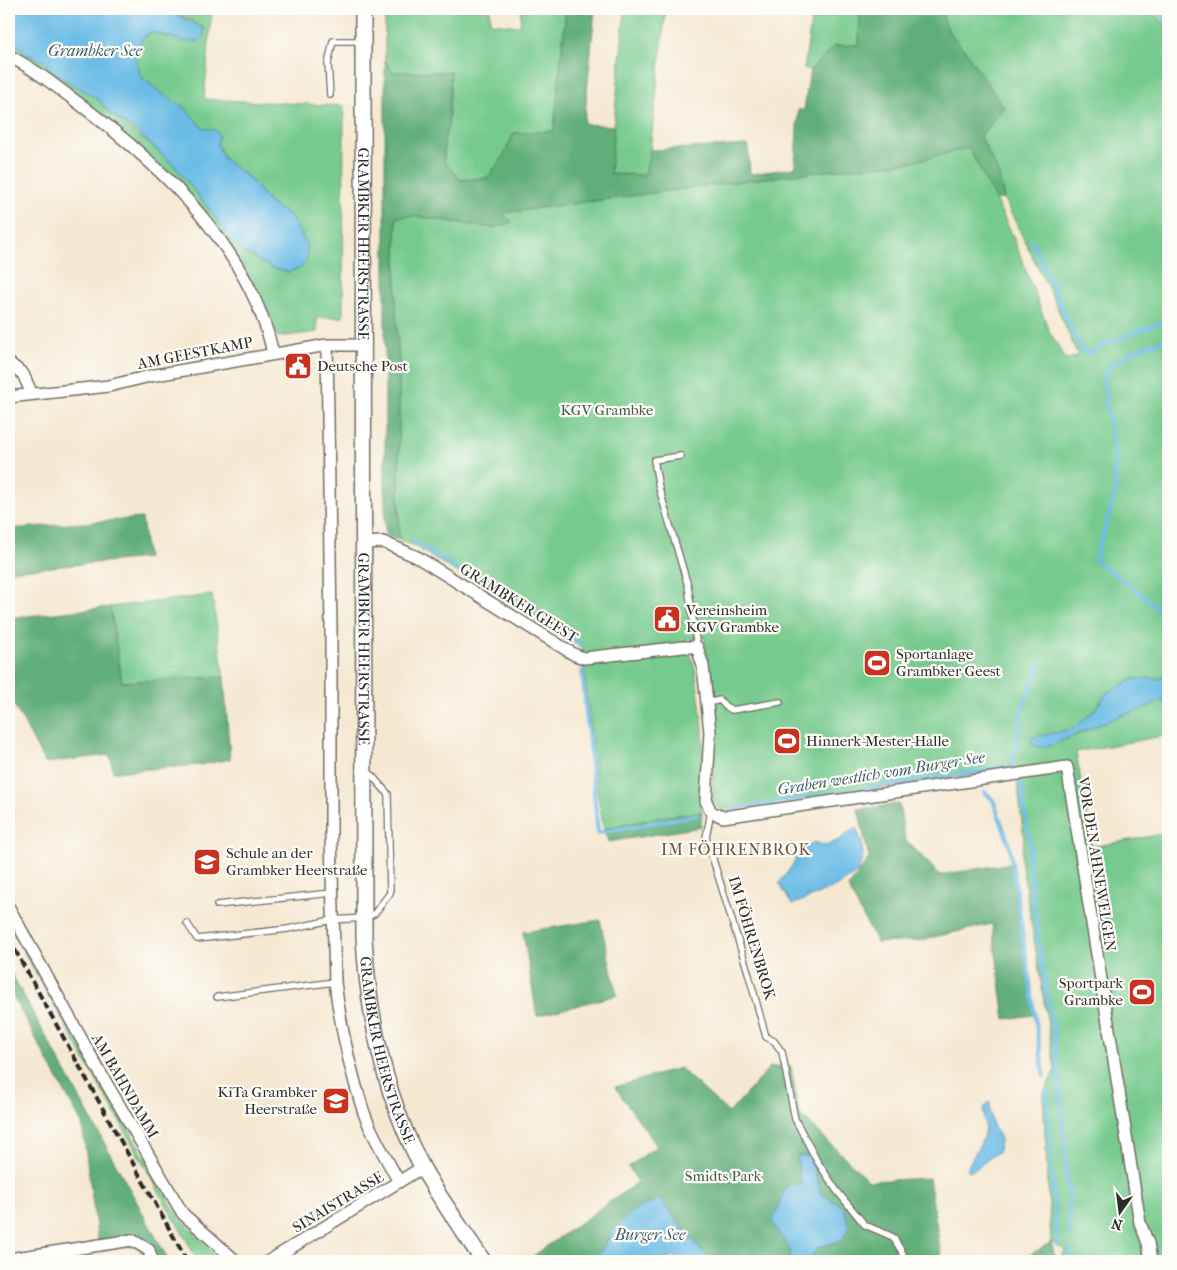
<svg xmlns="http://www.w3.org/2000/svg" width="1177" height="1270" viewBox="0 0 1177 1270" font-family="'IM FELL French Canon',serif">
	<rect width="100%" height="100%" fill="#fdfcf7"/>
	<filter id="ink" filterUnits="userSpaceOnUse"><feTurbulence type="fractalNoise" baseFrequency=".02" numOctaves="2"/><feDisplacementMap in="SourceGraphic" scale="10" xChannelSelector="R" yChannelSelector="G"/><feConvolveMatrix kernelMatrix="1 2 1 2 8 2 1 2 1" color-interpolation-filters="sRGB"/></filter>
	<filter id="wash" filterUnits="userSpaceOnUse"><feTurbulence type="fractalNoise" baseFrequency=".0096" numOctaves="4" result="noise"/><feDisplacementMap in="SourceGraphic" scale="20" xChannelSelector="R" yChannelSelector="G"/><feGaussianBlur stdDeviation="1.12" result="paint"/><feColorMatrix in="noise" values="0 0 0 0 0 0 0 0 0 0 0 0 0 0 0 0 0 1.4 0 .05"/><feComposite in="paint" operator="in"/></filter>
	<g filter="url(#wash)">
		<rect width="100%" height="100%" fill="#f5e8d1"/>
		<path fill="#77ca8d" stroke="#517a5c" d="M163 9H212L204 99 344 106 343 317 317 318V332L278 337 255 287 208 218 9 50V37L13 40 27 54 43 61 53 72 99 100 108 111 147 142 173 164 214 215 227 236 242 251 272 268 290 215 270 204 250 179 224 159 217 144 186 109 161 93 141 77 135 56 141 40 151 32 187 42 193 21Z
			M385 9H490V23L520 26 521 9H566L554 131 514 133 503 157 487 178 461 180 444 162V139L448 127 451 72H392L385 60Z
			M625 9H666L650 150 645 175 609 174Z
			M813 9H860L859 45 834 46 810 70 804 69Z
			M940 9H1150L1168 26V514L1163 525 1168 541V678L1134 679 1107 693 1092 713 1072 730 1031 739 1074 736 1112 719 1168 699V735L1076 752 1092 847 1168 833V1261H1064L1063 1253 1067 1251 1051 1242 1043 1095 1055 1069 1021 859 1024 840 1016 769 729 810 718 808 712 798 715 730 712 688 704 637 685 639 695 668 703 727 702 812 663 817 604 829 597 791 582 648 414 546 399 540V363L396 310V217L413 216 494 228 512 222 502 213 788 175 910 162 970 148 1012 234 1049 331 1066 360 1078 356 1054 300 1004 199 998 172 980 136 966 52 948 30Z
			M212 595 224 677 122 682 110 607Z
			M9 919 179 1217 221 1261H198L9 925Z"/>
		<path fill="#61ae78" stroke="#466c52" d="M566 9H595L584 124 614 126 610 174 645 175 650 150 748 145 750 174 795 168 798 110H804L810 70 834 46 859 45 860 9H940L948 30 966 52 1004 108 980 136 998 172 1004 199 995 200 969 148 910 162 788 175 503 213 512 222 494 228 413 216 396 217V310L399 363V540L385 535V60L392 72H451L448 127 444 139V162L461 180 487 178 503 157 514 133 554 131Z
			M142 518 147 558 9 571V529Z
			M110 607 122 682 224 677 230 759 200 765 113 772 110 755 45 763 9 695V618Z
			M899 804 905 839 940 875 1012 863 1033 1015 1005 1019 992 924 916 941 877 943 848 888 869 858 858 809Z
			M702 812 701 827 608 842 604 829 663 817Z
			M600 920 617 995 537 1016 523 932Z
			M9 969 169 1261H146L139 1248 128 1246 99 1249 82 1124 9 989Z
			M770 1067H791L799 1113 869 1181 929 1178 942 1261H881L879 1253 854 1261H809L817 1248 842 1240 843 1207 821 1194 810 1156H797L801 1186 790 1261H725L722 1254 707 1257 686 1233 671 1212 613 1231 595 1261H526L638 1182 628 1167 657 1146 615 1087 680 1068 729 1113Z
			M1051 1242 1056 1260 1058 1261H1020Z"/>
		<path fill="#6bbce6" stroke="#4b7488" d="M9 9H163L204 28 203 36 200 41 187 42 151 32 141 40 135 56 141 77 161 93 186 109 203 128 215 130 219 135 217 144 224 159 250 179 270 204 290 215 300 232 307 247V260L301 268 288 272 272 268 242 251 227 236 214 215 173 164 137 132 108 111 99 100 53 72 43 61 27 54 13 40 9 37Z
			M1168 678V699L1112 719 1050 746 1039 747 1033 745 1030 738 1072 729 1092 713 1107 693 1134 679Z
			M856 827 862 843 863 856 858 872 835 887 792 905 779 883 792 866 798 853 814 842 826 846 841 839Z
			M990 1102 991 1121 1000 1139 999 1151 974 1170 969 1171 967 1169C972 1156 984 1143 985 1128 985 1117 979 1109 990 1102Z
			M797 1156H810L821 1194 843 1207 849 1226 842 1240 817 1248 809 1261H790L791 1251 772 1222 786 1187 801 1185Z
			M660 1199 686 1233 707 1257 722 1254 725 1261H679L673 1256 663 1261H595L613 1231 632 1211Z"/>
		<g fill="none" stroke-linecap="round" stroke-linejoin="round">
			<path stroke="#6bbce6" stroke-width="4" d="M1157 9 1168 22
				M1032 241 1080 348 1084 352 1091 353 1099 346 1168 320
				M1168 338 1132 351 1120 360 1110 365 1103 381 1115 459V495L1095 560 1145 597 1168 618
				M412 541 580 645
				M582 671 598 833 696 815
				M1022 785 1024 808 1031 845 1028 858 1041 961 1055 1038 1069 1199V1236
				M985 792 993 800 1009 844 1044 1076
				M732 809 1012 766 1022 710 1041 661
				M1046 1090 1057 1245
				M1059 1261V1259L1070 1254V1249"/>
		</g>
	</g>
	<g filter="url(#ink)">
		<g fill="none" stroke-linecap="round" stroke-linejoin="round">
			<g stroke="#726d65" stroke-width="8">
				<path id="service" d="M330 95 328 64 333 41H361
					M681 456 654 460 659 488 688 586 697 647
					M707 703 720 700 725 706 732 710 780 702
					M711 812 706 837 748 972 766 1037 774 1041 782 1052 795 1119 817 1161 837 1191 865 1225 893 1237 902 1252 906 1261
					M217 905 332 893
					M187 923 197 939 288 929 332 920 364 918 374 914 390 893 388 794 367 770
					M217 997 335 982"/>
			</g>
			<g stroke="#726d65" stroke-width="14">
				<path id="minor" d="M9 56C35 69 58 88 81 105 163 167 250 249 273 353
					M327 345 331 628V837L335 982C340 1024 350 1069 363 1110 370 1132 388 1161 399 1182
					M9 363 23 374 32 394
					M9 397 109 386 150 376 327 345H364
					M364 543 383 542 417 557 575 655 584 658 683 647H697L703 666 710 732 706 801 711 812 723 817 1067 767 1140 1223 1148 1243 1151 1261
					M9 908 98 1069 183 1214 236 1261
					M9 1259 132 1240 149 1250 152 1261
					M269 1261 423 1167"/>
			</g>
			<g stroke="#726d65" stroke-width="18">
				<g id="secondary">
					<path id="s1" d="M363 9 364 937C368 1016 384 1094 421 1165 438 1197 463 1230 483 1261"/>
				</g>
			</g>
			<use href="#service" stroke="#fff" stroke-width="5.5"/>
			<use href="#minor" stroke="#fff" stroke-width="11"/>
			<use href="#secondary" stroke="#fff" stroke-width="15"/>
			<path stroke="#2b2b2b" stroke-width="4" stroke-dasharray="8 4" stroke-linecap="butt" d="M9 939 187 1261"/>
		</g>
	</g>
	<defs>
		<g id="civic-square" transform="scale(1.4375)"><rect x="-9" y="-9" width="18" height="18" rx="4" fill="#c8321e" stroke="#fdfcf7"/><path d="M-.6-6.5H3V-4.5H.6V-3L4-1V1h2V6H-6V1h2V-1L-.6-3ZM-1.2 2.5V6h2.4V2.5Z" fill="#fff"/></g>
		<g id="stadium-square" transform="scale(1.4375)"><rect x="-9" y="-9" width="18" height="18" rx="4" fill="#c8321e" stroke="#fdfcf7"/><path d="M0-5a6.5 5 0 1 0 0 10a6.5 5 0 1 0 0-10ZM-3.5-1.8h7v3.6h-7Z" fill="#fff"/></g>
		<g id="school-square" transform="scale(1.4375)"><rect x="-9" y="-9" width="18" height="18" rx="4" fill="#c8321e" stroke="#fdfcf7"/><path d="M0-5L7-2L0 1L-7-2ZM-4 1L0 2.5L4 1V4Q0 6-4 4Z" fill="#fff"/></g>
	</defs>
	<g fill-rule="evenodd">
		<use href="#civic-square" x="298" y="366"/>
		<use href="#civic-square" x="667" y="619"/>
		<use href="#stadium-square" x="877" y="663"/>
		<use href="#stadium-square" x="787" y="741"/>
		<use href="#school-square" x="207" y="862"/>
		<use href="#stadium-square" x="1142" y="992"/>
		<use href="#school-square" x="336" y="1101"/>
	</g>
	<g text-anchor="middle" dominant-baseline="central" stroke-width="4.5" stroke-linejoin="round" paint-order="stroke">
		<g font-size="15" fill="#2b2b2b" stroke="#fdfcf7">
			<text stroke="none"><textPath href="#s1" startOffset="235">GRAMBKER HEERSTRASSE</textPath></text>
			<text transform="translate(195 353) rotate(-11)">AM GEESTKAMP</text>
			<text transform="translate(519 603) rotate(32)">GRAMBKER GEEST</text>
			<text stroke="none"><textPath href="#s1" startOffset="640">GRAMBKER HEERSTRASSE</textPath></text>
			<text transform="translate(1097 864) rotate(81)">VOR DEN AHNEWELGEN</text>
			<text transform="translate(752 938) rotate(73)">IM FÖHRENBROK</text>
			<text stroke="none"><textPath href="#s1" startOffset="1044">GRAMBKER HEERSTRASSE</textPath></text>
			<text transform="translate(125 1086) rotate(60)">AM BAHNDAMM</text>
			<text transform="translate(338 1202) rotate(-31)">SINAISTRASSE</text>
		</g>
		<g font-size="15" fill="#2b2b2b" stroke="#fdfcf7" text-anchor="start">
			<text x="317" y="366">Deutsche Post</text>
			<text x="686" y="610">Vereinsheim<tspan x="686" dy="17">KGV Grambke</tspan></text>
			<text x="896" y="654">Sportanlage<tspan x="896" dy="17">Grambker Geest</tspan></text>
			<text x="806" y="741">Hinnerk-Mester-Halle</text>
			<text x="226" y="853">Schule an der<tspan x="226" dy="17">Grambker Heerstraße</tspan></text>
			<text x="1123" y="983" text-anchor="end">Sportpark<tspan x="1123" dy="17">Grambke</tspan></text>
			<text x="317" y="1092" text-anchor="end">KiTa Grambker<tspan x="317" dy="17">Heerstraße</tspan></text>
		</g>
		<g font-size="15" fill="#425b48" stroke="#fdfcf7">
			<text x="607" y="410">KGV Grambke</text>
			<text x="723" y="1176">Smidts Park</text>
		</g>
		<g font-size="16" font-style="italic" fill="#415e6c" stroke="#fdfcf7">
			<text x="95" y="50">Grambker See</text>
			<text transform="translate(881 773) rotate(-9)">Graben westlich vom Burger See</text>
			<text x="650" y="1234">Burger See</text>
		</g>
		<g font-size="16" letter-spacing="1" fill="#6d5943" stroke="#fdfcf7">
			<text x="736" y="849">IM FÖHRENBROK</text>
		</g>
	</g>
	<rect width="1177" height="1270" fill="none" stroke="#fdfcf7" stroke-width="30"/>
	<g transform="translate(1120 1212) rotate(194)" stroke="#fdfcf7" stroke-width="4" paint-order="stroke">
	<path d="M0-4L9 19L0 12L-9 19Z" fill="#2b2b2b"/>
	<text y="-8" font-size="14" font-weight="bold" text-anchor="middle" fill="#2b2b2b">N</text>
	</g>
</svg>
